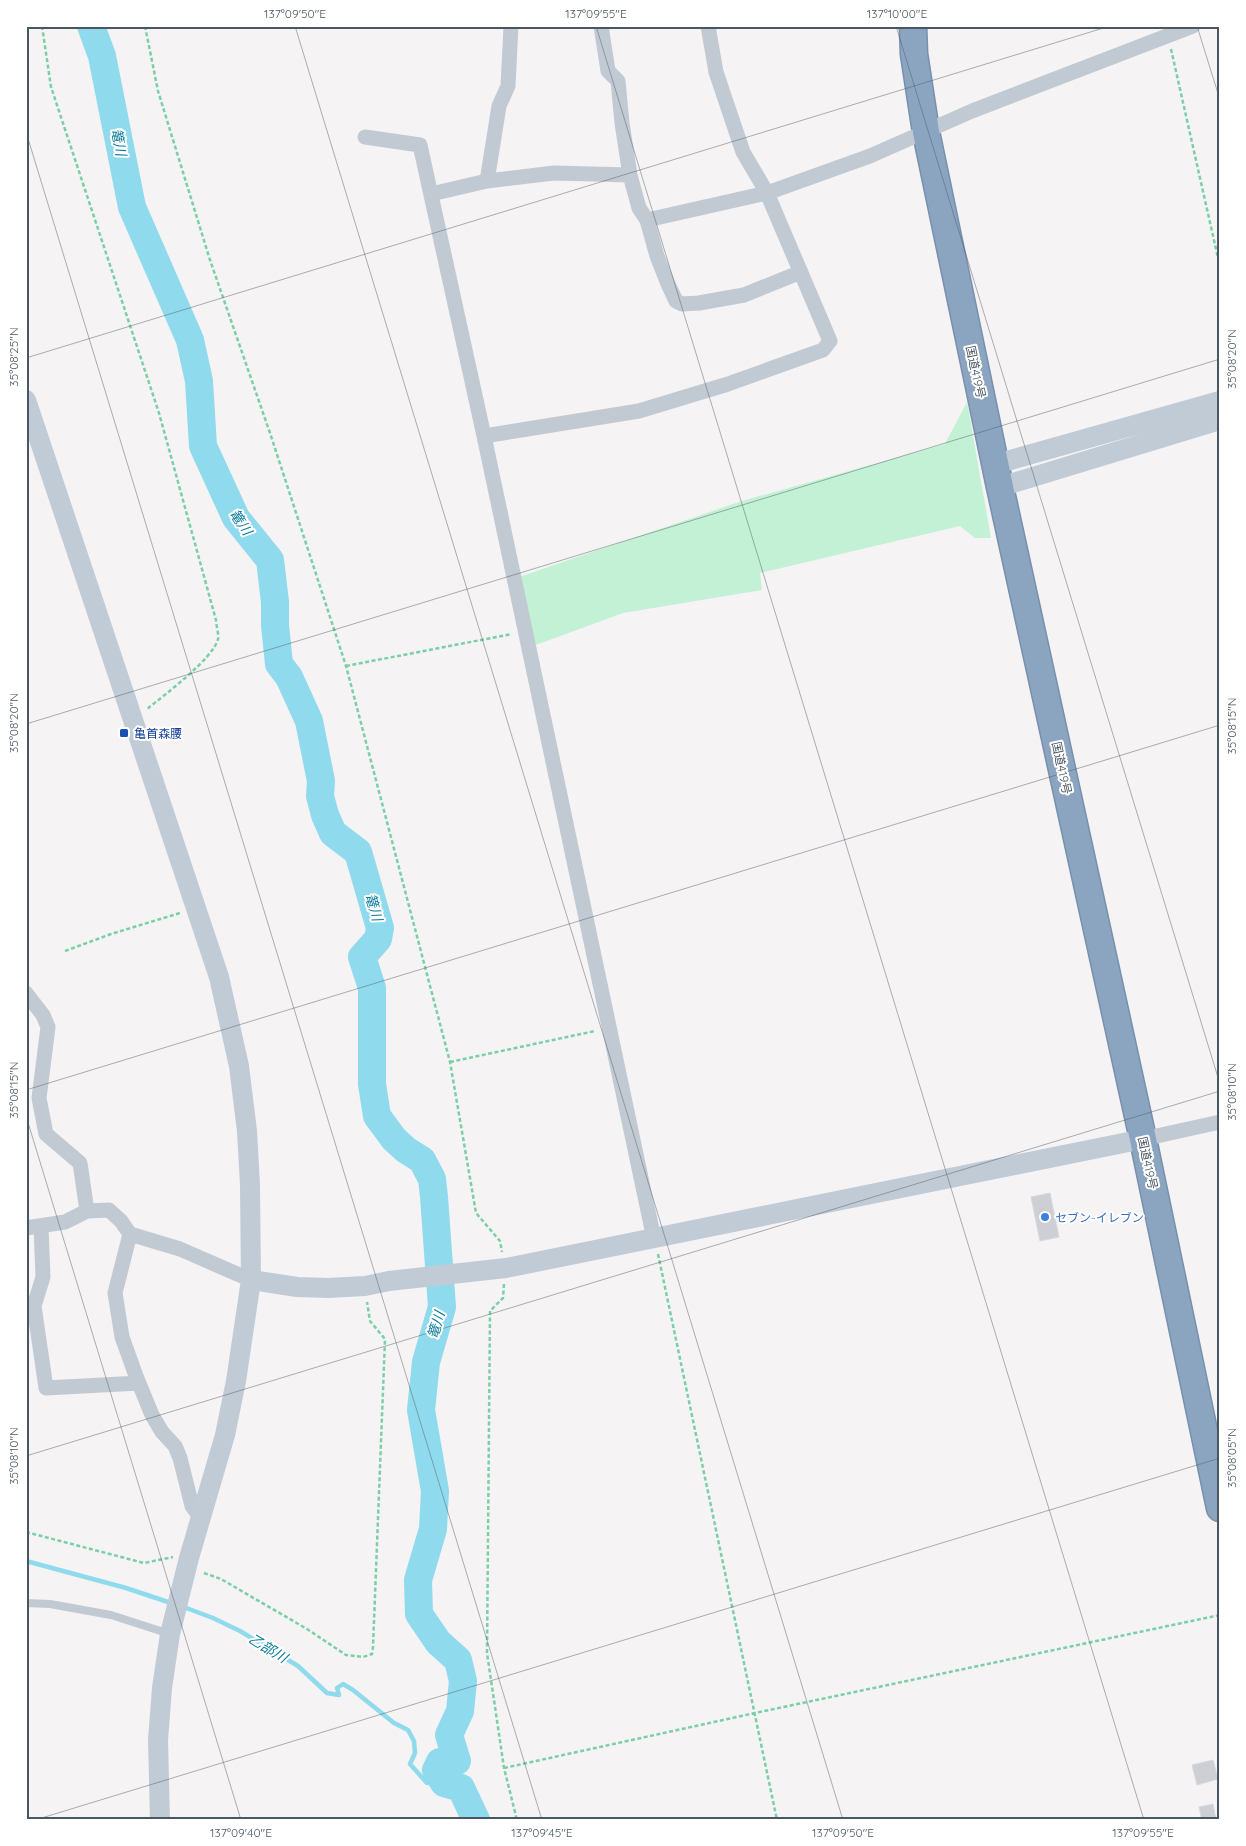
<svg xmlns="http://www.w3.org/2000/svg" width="1246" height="1846" viewBox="0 0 1246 1846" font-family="Quicksand,'Noto Sans JP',sans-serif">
	<rect width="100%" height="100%" fill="#f5f3f3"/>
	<path fill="#c3f1d5" d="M967 402 991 538H975L960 526 760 573 762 590 623 613 533 646 519 577 742 501 945 444Z"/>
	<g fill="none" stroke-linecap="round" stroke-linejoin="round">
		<path stroke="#90daee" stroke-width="4.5" d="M26 1561 126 1588 171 1603
			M181 1606 213 1618 240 1631 298 1666 327 1693 339 1695 337 1688 343 1684 353 1690 394 1723 408 1730 414 1741 415 1753 410 1764 427 1783H444"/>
		<path stroke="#90daee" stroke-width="28" d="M91 26 102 56 132 207 190 340 199 381 203 446 236 518 270 560 275 602V625L279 664 289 677 309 721 321 781 320 796 325 815 333 833 358 852 380 928 378 939 362 957 372 988V1084L377 1116 394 1139 406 1150 422 1160 432 1179 434 1197 442 1307 426 1362 421 1410 435 1491 433 1529 418 1580 419 1614 438 1642 458 1660 463 1681 460 1711 449 1735 457 1761 440 1762 436 1770 444 1783 461 1788 476 1820"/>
	</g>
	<path fill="#cdcfd5" stroke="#d7d9de" d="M1050 1193 1059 1237 1040 1241 1031 1197Z
		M1213 1760 1218 1779 1197 1785 1192 1765Z
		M1213 1804 1216 1820H1202L1199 1807Z"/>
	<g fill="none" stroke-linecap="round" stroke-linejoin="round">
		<g stroke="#7690ad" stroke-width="29">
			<path id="highway" d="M913 26 914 54 926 132 1000 487 1143 1139 1220 1508"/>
		</g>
		<path stroke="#7ad0a6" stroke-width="2.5" stroke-dasharray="4 2.5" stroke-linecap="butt" d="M42 26 51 87 159 413 216 620C216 625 219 634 218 639 213 659 163 696 147 709
			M145 26 158 91 210 260 270 433 346 666 450 1062 476 1213 500 1241 502 1252
			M1171 49 1220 267
			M346 666 512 634
			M65 951 111 934 180 913
			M450 1062 595 1031
			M658 1254 777 1820
			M504 1284 503 1298 490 1311 487 1653 504 1768 517 1820
			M26 1532 144 1563 173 1557
			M204 1573 221 1579 307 1629 346 1655 363 1657 372 1654 373 1647 385 1339 370 1321 367 1302
			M504 1768 755 1713 1220 1615"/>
		<path stroke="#c1cad2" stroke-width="8" d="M26 1603 50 1604 111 1615 170 1634"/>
		<path stroke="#c1cad2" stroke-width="15" d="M601 26 608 71 618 81 622 123 630 175 639 208 647 220 657 256 668 284 676 301 682 304 699 303 744 295 801 272
			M365 137 420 145 484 436 654 1239
			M487 181 554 173 630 175
			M431 194 487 181 499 106 508 86 511 26
			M647 220 767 193 870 156 972 111 1193 26
			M484 436 639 411 728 384 823 350 830 341 767 193 743 152 716 72 708 26
			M26 993 43 1015 48 1027 39 1098 46 1134 80 1163 87 1211
			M1143 1139 1220 1122
			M41 1227 43 1277 34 1306 46 1388 139 1383
			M26 1228 65 1222 87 1211 109 1210 121 1221 130 1234 180 1249 251 1280
			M130 1234 115 1293 122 1337 136 1376 152 1415 162 1432 175 1446 180 1458 192 1506 201 1518"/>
		<path stroke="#c1cbd6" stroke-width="20" d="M26 400 219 977 239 1066 247 1131 250 1185 251 1280 236 1381 225 1435 189 1558 170 1634 162 1688 158 1740 160 1820
			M996 464 1220 401
			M1000 487 1220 420
			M251 1280 297 1287 328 1288 365 1286 389 1281 506 1268 1143 1139"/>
		<use href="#highway" stroke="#8ba5c1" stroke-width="26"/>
	</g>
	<path fill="none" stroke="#4a5661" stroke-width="1" stroke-opacity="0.45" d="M295 26 843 1820M596 26 1144 1820M896 26 1220 1084M1197 26 1220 100M26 132 542 1820M26 358 1110 26M26 724 1220 359M26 1090 1220 725M26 1116 241 1820M26 1456 1220 1091M35 1820 1220 1458"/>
	<rect fill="#1a4fb4" stroke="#fff" stroke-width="2" x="119" y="728" width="10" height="10" rx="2.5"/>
	<circle fill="#3f7fe0" stroke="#fff" stroke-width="2" cx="1045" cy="1217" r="5"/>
	<g text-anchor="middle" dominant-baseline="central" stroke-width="4" stroke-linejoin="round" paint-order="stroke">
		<g font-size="12" fill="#4a5661" stroke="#fff">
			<text transform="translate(976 372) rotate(78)">国道419号</text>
			<text transform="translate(1062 768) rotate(78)">国道419号</text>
			<text transform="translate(1148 1163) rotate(78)">国道419号</text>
		</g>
		<g font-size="12" fill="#164399" stroke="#fff" text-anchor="start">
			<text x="134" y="733">亀首森腰</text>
		</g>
		<g font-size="12" fill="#366cbe" stroke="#fff" text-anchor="start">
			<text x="1055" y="1217">セブン-イレブン</text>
		</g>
		<g font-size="14" font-style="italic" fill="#0c7c9b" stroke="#fff">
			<text transform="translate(119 142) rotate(79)">篭川</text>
			<text transform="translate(241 522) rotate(56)">篭川</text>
			<text transform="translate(374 907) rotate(74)">篭川</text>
			<text transform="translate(436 1325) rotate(-74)">篭川</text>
			<text transform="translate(268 1648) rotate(31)">乙部川</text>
		</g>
	</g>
	<rect width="1246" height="1846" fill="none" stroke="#ffffff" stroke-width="55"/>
	<rect x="28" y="28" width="1190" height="1790" fill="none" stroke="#4a5661" stroke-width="2"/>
	<g font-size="12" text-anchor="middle" fill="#4a5661">
		<text x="295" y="18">137°09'50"E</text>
		<text x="596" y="18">137°09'55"E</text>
		<text x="897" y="18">137°10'00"E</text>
		<text transform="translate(14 357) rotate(-90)" y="4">35°08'25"N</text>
		<text transform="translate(1232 359) rotate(-90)" y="4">35°08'20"N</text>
		<text transform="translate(14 723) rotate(-90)" y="4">35°08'20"N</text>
		<text transform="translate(1232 726) rotate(-90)" y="4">35°08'15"N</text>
		<text transform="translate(14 1090) rotate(-90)" y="4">35°08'15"N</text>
		<text transform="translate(1232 1092) rotate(-90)" y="4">35°08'10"N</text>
		<text transform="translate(14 1456) rotate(-90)" y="4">35°08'10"N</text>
		<text transform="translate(1232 1458) rotate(-90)" y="4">35°08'05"N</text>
		<text x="241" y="1837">137°09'40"E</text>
		<text x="542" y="1837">137°09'45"E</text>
		<text x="843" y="1837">137°09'50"E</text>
		<text x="1143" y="1837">137°09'55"E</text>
	</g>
</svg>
